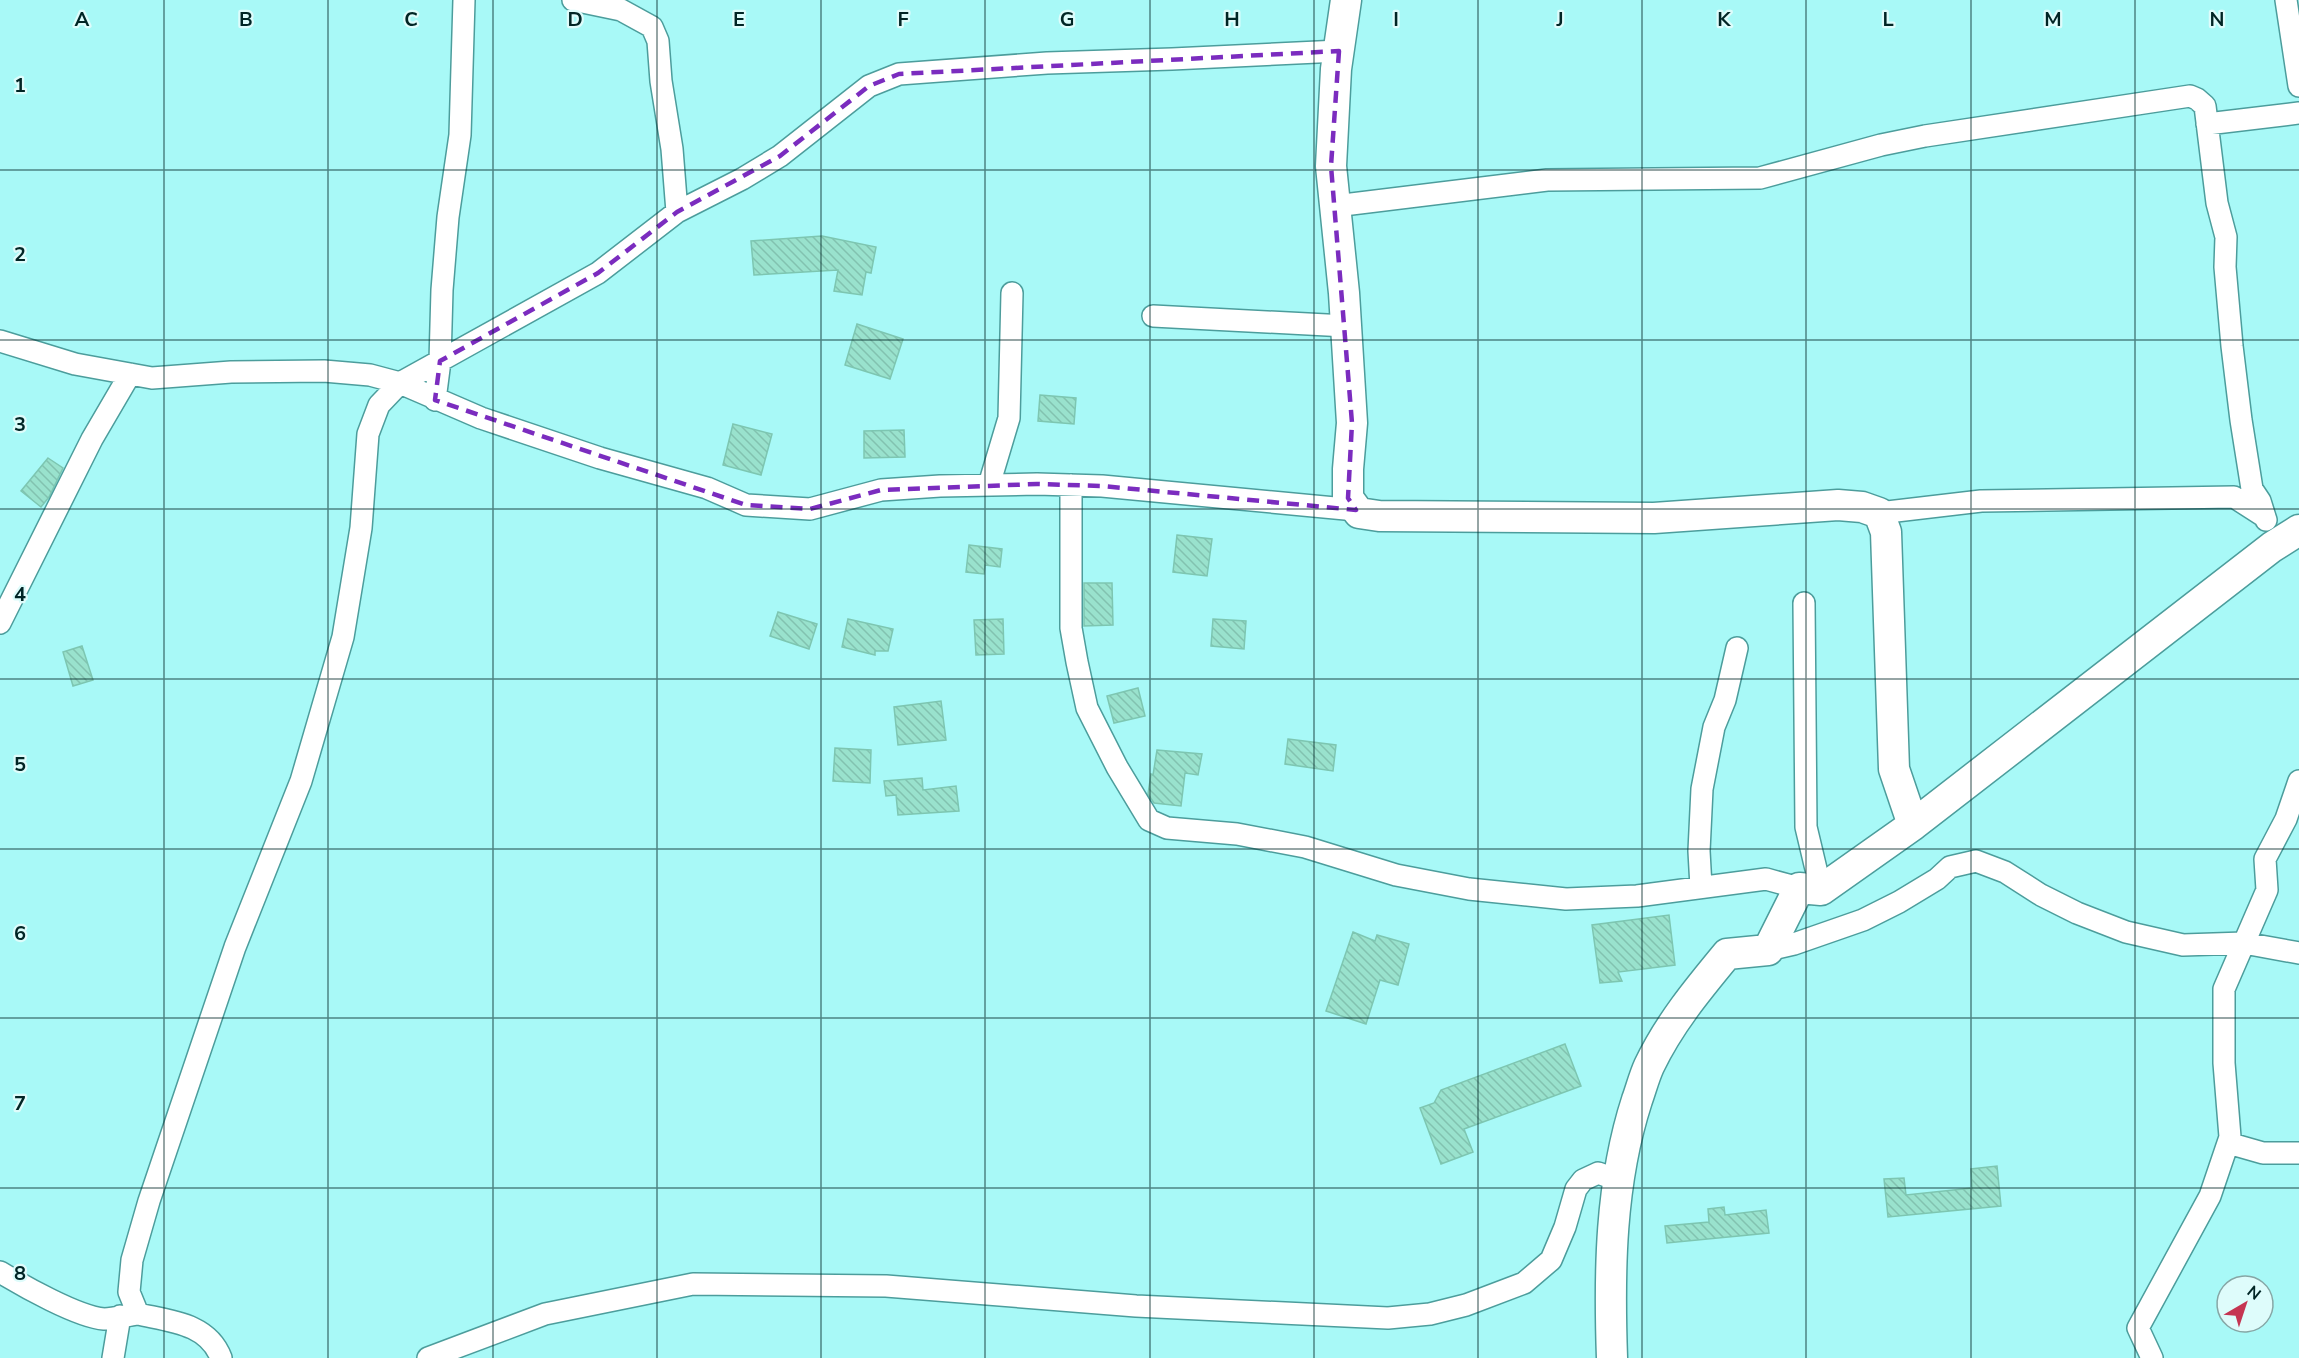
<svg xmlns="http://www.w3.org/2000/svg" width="2299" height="1358" viewBox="0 0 2299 1358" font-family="'Nunito Sans',sans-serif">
	<defs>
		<pattern id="building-back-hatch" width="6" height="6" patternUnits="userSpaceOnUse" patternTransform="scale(1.5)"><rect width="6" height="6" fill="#99e2cd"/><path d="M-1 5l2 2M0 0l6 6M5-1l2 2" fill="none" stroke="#82c2b0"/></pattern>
	</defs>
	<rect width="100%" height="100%" fill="#a8f9f7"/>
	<path fill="url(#building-back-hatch)" stroke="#7dc6b1" stroke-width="1.5" d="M822 236 876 247 871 273 866 272 862 295 834 291 838 270 754 275 751 241Z
		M857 324 903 339 890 379 845 365Z
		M1040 395 1076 398 1074 424 1038 421Z
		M733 424 772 434 761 475 723 465Z
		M904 430 905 457 864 458V431Z
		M48 458 63 468 49 497 41 507 21 491Z
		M1177 535 1212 539 1207 576 1173 572Z
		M969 545 1002 549 1000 567 985 565 984 574 966 572Z
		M1084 583H1112L1113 625 1084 626Z
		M778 612 817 624 809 649 770 636Z
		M848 619 893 629 888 651H875V655L842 647Z
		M1003 619 1004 654 976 655 974 620Z
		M1213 619 1246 621 1244 649 1211 646Z
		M82 646 93 680 73 686 63 652Z
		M1138 688 1145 716 1114 723 1107 696Z
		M941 701 946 740 898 745 894 707Z
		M1288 739 1336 745 1333 771 1285 764Z
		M835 748 871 750 870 783 833 781Z
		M1157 750 1202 754 1198 775 1185 773 1181 806 1154 803 1148 794 1151 774 1153 775Z
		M922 778 923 790 956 786 959 811 898 815 896 795 886 796 884 781Z
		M1669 915 1675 965 1618 972 1622 981 1600 983 1592 925Z
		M1353 932 1375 941 1377 935 1409 944 1398 985 1380 980 1366 1024 1326 1011Z
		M1565 1044 1581 1086 1464 1129 1473 1152 1441 1164 1420 1108 1434 1103 1441 1090Z
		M1997 1166 2001 1206 1888 1217 1884 1179 1904 1178 1906 1195 1972 1188 1971 1169Z
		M1724 1207 1725 1215 1766 1210 1769 1233 1667 1243 1665 1226 1709 1222 1708 1209Z"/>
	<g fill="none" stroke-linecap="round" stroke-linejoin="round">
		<g stroke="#4c9d9c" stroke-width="24">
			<path id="street" d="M573 0 621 10 652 27 658 41 661 81 672 149 677 212
				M2286 0 2299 86
				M2207 124 2299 113
				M1335 206 1547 180 1760 178 1881 145 1925 136 2190 96 2197 99 2205 106 2217 203 2226 237 2225 267 2232 346 2241 420 2252 489 2260 501 2265 517
				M1153 316 1346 326
				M0 341 75 364 152 378 231 372 324 371 370 375 400 383 481 418 600 458 707 488 746 505 810 509 881 490 940 486 1037 484 1102 486 1356 510
				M435 400 440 361 442 290 448 217 460 135 464 0
				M989 485 1009 418 1012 293
				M1071 485V628L1077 662 1087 708 1117 767 1149 820 1167 828 1237 834 1305 847 1396 875 1469 889 1566 899 1637 896 1766 879 1799 888
				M1879 513 1981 501 2234 497 2265 517 2266 520
				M1804 603 1806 827 1821 890
				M0 623 92 439 130 374
				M1701 887 1699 851 1702 789 1714 727 1725 700 1737 648
				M1768 950 1794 944 1863 920 1899 902 1937 879 1950 867 1976 861 2005 872 2041 895 2077 913 2126 932 2183 945 2244 943 2299 953
				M2228 1143 2263 1153H2299
				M0 1272C23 1286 78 1317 104 1319 115 1319 127 1315 138 1314
				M113 1358 120 1316
				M221 1358C208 1323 169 1321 138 1314L129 1292 132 1260 149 1201 235 947 301 781 343 637 361 528 368 434 379 405 400 383 598 273 677 212 742 179 780 156 869 86 899 74 1047 63 1172 59 1339 51
				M428 1358 545 1314 693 1284 886 1286 1136 1306 1388 1318 1430 1314 1466 1305 1524 1283 1551 1260 1565 1227 1576 1189 1583 1180 1598 1173 1618 1180
				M2152 1358 2138 1328 2210 1196 2230 1137 2224 1063V989L2267 890 2265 859 2286 819 2299 781"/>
		</g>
		<g stroke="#4c9d9c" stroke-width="33">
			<path id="secondary" d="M1346 0 1336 69 1331 166 1344 293 1352 423 1348 469V498L1359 513 1379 516 1654 518 1838 505 1862 507 1879 513 1886 532 1894 769 1913 825
				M1612 1358C1609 1272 1610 1183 1637 1100 1641 1089 1644 1077 1649 1066 1669 1024 1698 989 1727 954L1768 950 1799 888 1821 890 1913 825 2272 547 2299 530"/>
		</g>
		<use href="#street" stroke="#fff" stroke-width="21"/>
		<use href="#secondary" stroke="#fff" stroke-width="30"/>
	</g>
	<path fill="none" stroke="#7b2cbf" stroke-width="4.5" stroke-dasharray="12 8" stroke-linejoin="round" d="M1339 51 1331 166 1352 423 1348 498 1356 510 1102 486 1037 484 881 490 810 509 746 505 435 400 440 361 598 273 677 212 780 156 869 86 899 74Z"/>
	<path fill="none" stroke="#012525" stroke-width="1.5" stroke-opacity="0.55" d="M164 0V1358M328 0V1358M493 0V1358M657 0V1358M821 0V1358M985 0V1358M1150 0V1358M1314 0V1358M1478 0V1358M1642 0V1358M1806 0V1358M1971 0V1358M2135 0V1358M0 170H2299M0 340H2299M0 509H2299M0 679H2299M0 849H2299M0 1018H2299M0 1188H2299"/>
	<g font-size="20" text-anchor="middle" font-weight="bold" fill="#012525" stroke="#defcfb" stroke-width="4.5" stroke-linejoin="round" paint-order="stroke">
		<text x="82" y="26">A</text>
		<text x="246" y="26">B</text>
		<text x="411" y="26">C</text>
		<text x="575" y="26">D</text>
		<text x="739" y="26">E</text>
		<text x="903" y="26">F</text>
		<text x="1067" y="26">G</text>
		<text x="1232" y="26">H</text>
		<text x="1396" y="26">I</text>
		<text x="1560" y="26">J</text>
		<text x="1724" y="26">K</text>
		<text x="1888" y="26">L</text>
		<text x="2053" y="26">M</text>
		<text x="2217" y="26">N</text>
		<text x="20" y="92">1</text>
		<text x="20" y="261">2</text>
		<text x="20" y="431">3</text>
		<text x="20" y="601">4</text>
		<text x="20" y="771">5</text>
		<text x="20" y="940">6</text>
		<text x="20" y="1110">7</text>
		<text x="20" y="1280">8</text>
	</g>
	<g transform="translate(2245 1304) rotate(39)"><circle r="28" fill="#defcfb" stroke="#86a6a5" stroke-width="1.5"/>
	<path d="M0-4.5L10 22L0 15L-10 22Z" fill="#c53552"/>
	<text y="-9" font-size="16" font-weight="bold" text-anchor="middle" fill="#012525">N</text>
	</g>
</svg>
